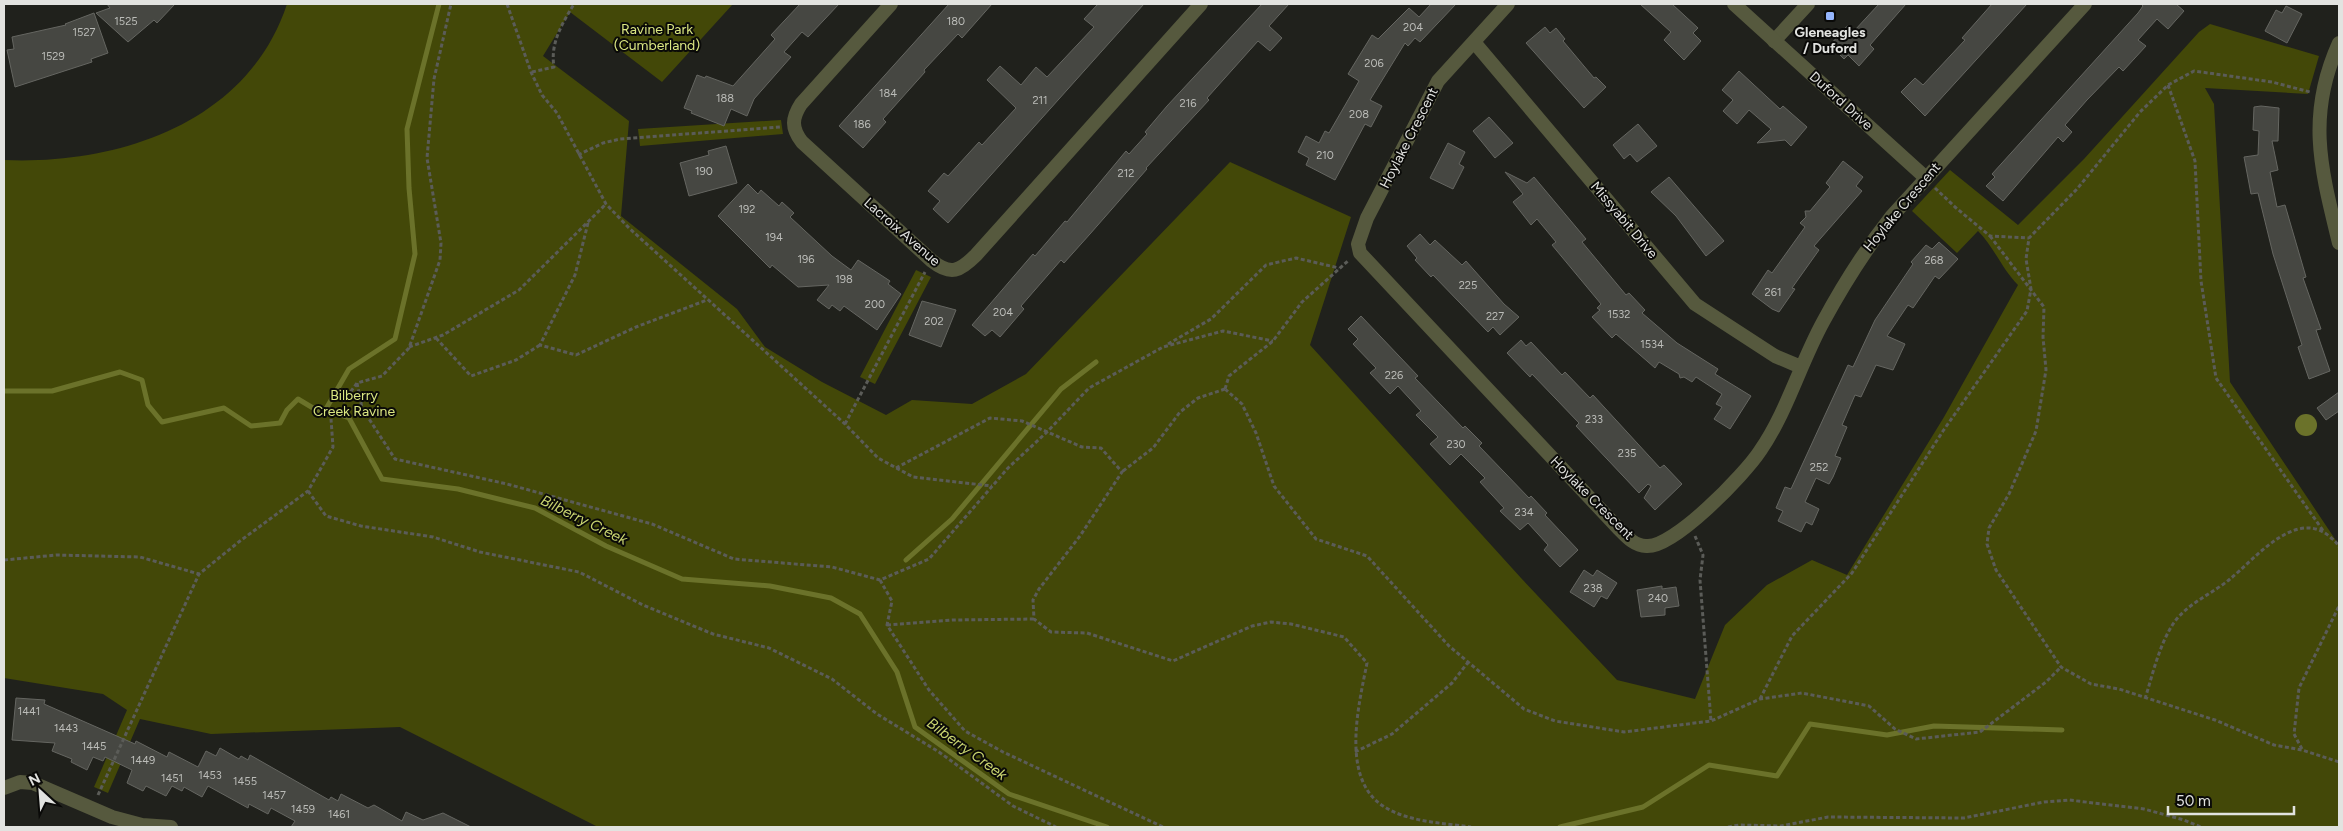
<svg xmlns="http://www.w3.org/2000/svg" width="2343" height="831" viewBox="0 0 2343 831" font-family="Figtree,sans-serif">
	<rect width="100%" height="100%" fill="#20211c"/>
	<path fill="#434808" d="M287 4H733L662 82 570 12 543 56 629 121 621 216 737 309 765 347 822 382 886 415 912 400 972 404 1026 374 1230 162 1351 217 1310 345 1521 578 1617 680 1695 699 1725 625 1767 585 1812 560 1847 575 1944 417 2018 285C2002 269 1994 247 1978 231L1957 253 1912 211 1950 170 2018 225 2084 159 2199 32 2210 24 2319 56 2308 94 2205 88 2214 104 2230 382 2339 545V827H598L400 727 211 734 140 719 108 793 94 787 127 710 103 694 4 678V160C118 165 248 123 287 4Z
		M781 120 783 134 640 146 638 129Z
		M916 270 931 277 875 384 860 377Z"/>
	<path fill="#6b722a" d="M2295 425a11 11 0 1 1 22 0a11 11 0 1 1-22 0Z"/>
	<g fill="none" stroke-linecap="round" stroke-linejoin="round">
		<path stroke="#6b722a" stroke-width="5" d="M4 391H52L120 372 142 380 148 405 162 422 224 408 251 426 280 423 287 410 298 399 323 414 335 413 349 418 382 479 458 489 535 508 606 546 682 579 770 586 831 598 860 614 897 672 915 727 1009 794 1107 827
			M323 414 349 369 395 339 415 254 409 188 407 129 439 4
			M906 560 952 519 1061 389 1096 362
			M1560 827 1643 807 1709 765 1777 776 1810 724 1887 735 1934 726 2062 730"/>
	</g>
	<path fill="#464742" stroke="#656661" d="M107 4H175L157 23 154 20 128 42 96 13 110 8Z
		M800 4H839L808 37 802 32 784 52 791 57 754 99 747 116 731 109 724 126 691 113 692 111 684 108 697 75 705 78 706 76 733 86 775 39 771 35Z
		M949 4H992L962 38 958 34 924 70 925 72 883 119 886 122 863 148 839 126Z
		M1098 4H1144L948 223 933 209 940 201 928 191 944 173 948 176 979 142 982 145 1016 108 987 80 1000 66 1021 85 1036 67 1047 77 1094 27 1084 19Z
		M1262 4H1289L1269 26 1282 38 1270 51 1258 41 1207 98 1209 100 1146 168 1147 169 1090 234 1064 263 1061 260 1021 306 1024 309 1000 337 992 330 985 336 972 325 1033 254 1035 256 1065 221 1067 222 1126 151 1129 154 1147 134 1145 132 1167 106Z
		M1431 4H1456L1420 42 1415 38 1408 46 1405 43 1370 100 1382 106 1371 127 1365 124 1335 180 1306 165 1309 158 1298 152 1306 136 1319 143 1325 131 1329 133 1359 81 1348 74 1372 35 1378 39 1409 8 1419 17Z
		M1640 4H1672L1698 28 1693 33 1701 41 1684 60 1664 40 1671 32Z
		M1879 4H1906L1870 45 1874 49 1859 66 1848 55 1844 59 1830 45 1848 25 1854 31Z
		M1992 4H2027L1925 116 1901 92 1915 78 1923 85 1965 40 1962 38Z
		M2141 4H2176L2184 11 2168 29 2157 19 2138 40 2146 46 2123 71 2119 67 2087 100 2065 125 2072 132 2063 142 2058 137 2003 201 1986 186 1995 177 1992 174 2138 13 2143 6Z
		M2286 6 2302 14 2287 43 2265 31 2276 10 2282 13Z
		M94 13 108 53 91 59 92 62 15 87 7 50 14 49 12 37 66 25 65 24Z
		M1545 27 1550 33 1556 28 1565 39 1563 41 1594 78 1596 77 1606 87 1584 108 1526 43Z
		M1739 71 1780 109 1783 106 1807 127 1791 146 1785 140 1757 143 1771 129 1749 110 1737 124 1723 111 1733 100 1722 90Z
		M2261 106 2279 108 2278 141H2272L2278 170 2270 172 2277 207 2285 205 2306 277 2303 278 2321 329 2316 330 2330 371 2309 379 2298 347 2302 345 2273 254 2258 193 2251 194 2244 157 2258 155 2259 131 2253 130 2254 107Z
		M1489 117 1513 143 1495 158 1473 131Z
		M1638 124 1657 146 1637 162 1630 154 1624 159 1613 145Z
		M1448 143 1465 152 1459 164 1464 167 1453 189 1430 178Z
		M726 146 737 183 689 196 680 163 709 155 708 151Z
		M1843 161 1863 177 1856 186 1862 191 1814 246 1819 250 1792 288 1795 289 1779 312 1772 309 1752 294 1768 270 1772 273 1805 227 1800 223 1806 217 1805 211H1810L1830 187 1826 183Z
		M1505 172 1527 183 1534 177 1586 239 1582 242 1626 295 1629 293 1645 310 1642 313 1677 343 1718 369 1715 374 1751 396 1730 429 1714 419 1722 407 1716 404 1722 394 1696 377 1692 382 1684 377 1680 378 1679 374 1659 362 1655 368 1616 334 1612 338 1592 317 1600 310 1597 308 1601 304 1552 245 1556 242 1537 219 1531 225 1513 202 1523 194Z
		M1669 177 1724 241 1706 256 1676 216 1651 192Z
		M748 184 758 194 761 190 779 206 782 202 794 213 790 217 832 256 851 270 858 260 890 281 888 284 901 294 877 330 844 306 840 311 832 305 829 309 817 300 829 285 798 287 772 265 770 268 718 216Z
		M1420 234 1430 245 1435 240 1462 265 1466 261 1504 304 1519 317 1500 335 1493 327 1488 332 1433 275 1431 277 1415 260 1417 258 1407 246Z
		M1939 242 1958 259 1939 279 1935 276 1913 308 1908 305 1887 336 1905 344 1893 370 1876 365 1861 397 1855 395 1842 425 1847 427 1835 456 1841 458 1833 477 1829 484 1816 478 1805 502 1819 509 1812 525 1806 522 1801 532 1778 521 1783 511 1776 508 1785 487 1791 489 1848 365 1853 367 1875 320 1913 264 1911 262 1926 245 1932 249Z
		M922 301 956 310 941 347 909 335Z
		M1361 316 1418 376 1415 378 1463 428 1465 426 1482 443 1479 446 1529 498 1531 496 1547 513 1545 515 1578 550 1560 567 1544 550 1548 545 1528 523 1520 530 1500 511 1504 508 1480 482 1485 478 1461 454 1450 465 1430 444 1438 437 1416 415 1421 411 1398 386 1390 394 1370 373 1376 368 1353 344 1358 339 1348 329Z
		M1521 340 1526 346 1531 342 1562 375 1565 372 1590 398 1593 395 1660 468 1664 465 1682 484 1655 510 1644 498 1651 486 1648 484 1639 493 1576 426 1579 423 1532 374 1530 377 1507 353Z
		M2339 392V411L2326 420 2317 408Z
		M1584 570 1593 576 1597 570 1617 583 1607 599 1601 596 1594 607 1570 592Z
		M1662 586V589L1676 587 1679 606 1665 608V615L1641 617 1637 590Z
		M16 698 45 700 44 704 135 744 136 741 167 757 169 752 198 767 206 751 216 756 220 748 239 759 241 756 248 760 250 755 329 800 331 797 338 801 341 794 368 808 374 805 402 821 406 812 423 820 443 813 471 827H291L295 821 271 808 268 814 249 804 248 808 208 786 202 797 184 787 182 791 172 786 166 796 146 786 143 791 127 783 132 770 105 757 103 761 93 757 87 770 71 762 72 759 52 751 55 743 12 740Z"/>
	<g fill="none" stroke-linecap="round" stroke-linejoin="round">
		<path stroke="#5b5c58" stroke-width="3" stroke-dasharray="4 2.5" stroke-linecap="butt" d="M507 4 531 72 542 95 557 113 606 204 629 228 845 424 878 458 913 477 992 486
			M532 72 554 67C550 43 562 24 574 4
			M2168 85 2195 161 2201 281 2216 378 2324 532
			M578 155 603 143 620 139 780 127
			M1935 188 1955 207 1990 236 2029 238
			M588 223 575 275 540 345 576 355 636 327 707 300
			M1990 236 2044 307 2043 337 2046 370 2036 431 2009 494 1989 528 1987 544 1996 570 2061 667 2091 684 2119 689 2215 720 2274 745 2302 750 2339 762
			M436 338 471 376 516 360 540 345
			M1168 344 1211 319 1266 265 1296 258 1339 268
			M409 347 443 335 519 290 606 204
			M357 383 362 408 395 459 507 484 652 524 734 559 832 567 880 580 929 559 1008 468 1047 432 1089 388 1163 347 1223 331 1273 341
			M1225 389 1242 404 1256 433 1274 486 1316 539 1367 556 1449 646 1524 709 1555 721 1624 732 1711 721 1760 699 1802 693 1869 706 1895 729 1916 739 1980 732 2046 682 2061 667
			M1225 389 1229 376 1273 341 1302 302 1349 260
			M343 402 357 383 382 376 409 348 440 260 441 243 427 158 434 79 451 4
			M845 424 925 272
			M896 468 990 418 1022 421 1082 447 1101 448 1122 472 1080 536 1039 589 1033 600 1034 619 1051 632 1087 633 1173 661 1252 626 1271 622 1291 624 1344 637 1367 663C1359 704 1340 778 1383 806 1407 822 1443 823 1471 827
			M1123 471 1153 448 1180 412 1198 398 1225 389
			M308 491 326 516 361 526 433 537 480 552 579 572 643 605 713 634 769 648 832 679 877 714 939 752 1013 806 1056 827
			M1695 536 1703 555 1700 580 1711 721
			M4 560 57 555 140 557 199 574
			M880 580 892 601 887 625 929 690 965 731 1003 752 1163 827
			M887 625 953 620 1034 619
			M1760 699 1792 636 1852 573 1943 431 2027 311 2031 289 2026 259 2029 238 2077 189 2140 112 2168 85 2194 71 2272 82 2310 92
			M2145 699C2153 673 2159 646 2173 624 2186 604 2212 594 2230 579 2254 560 2295 508 2329 536 2333 540 2337 542 2339 547
			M2302 749 2294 734 2299 688 2339 606
			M1355 752 1392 734 1452 683 1469 661
			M98 795 199 574 240 541 308 491 333 447 331 419
			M1728 827 1739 825 1781 826 1828 817 1964 818 2044 802 2069 800 2144 809 2184 820 2201 827"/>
		<path stroke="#56593e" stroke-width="14" d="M891 4 801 104C792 118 791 128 802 142L932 261C951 276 960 271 976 255L1201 4
			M1508 4 1438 81 1367 218 1358 244 1360 253 1618 528C1625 535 1634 546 1646 546 1673 549 1745 474 1760 451 1787 412 1800 364 1823 322 1843 285 1865 250 1891 217L2085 4
			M1774 41 1808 4
			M1474 42 1695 304 1775 356 1801 367
			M2339 43C2306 116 2321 169 2339 243
			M4 788 20 782 33 783 112 817 142 825 171 827"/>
		<path stroke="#56593e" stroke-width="14" d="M1734 4 1926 178"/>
	</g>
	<rect fill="#95b6fd" stroke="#0a0a08" stroke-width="2" x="1825" y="11" width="10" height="10" rx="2.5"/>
	<g text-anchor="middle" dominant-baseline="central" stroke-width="4" stroke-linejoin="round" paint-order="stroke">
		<g font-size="11" fill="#bbbcb8">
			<text x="126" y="21">1525</text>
			<text x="956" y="21">180</text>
			<text x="1413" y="27">204</text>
			<text x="84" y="32">1527</text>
			<text x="53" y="56">1529</text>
			<text x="1374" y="63">206</text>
			<text x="888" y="93">184</text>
			<text x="725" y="98">188</text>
			<text x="1040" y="100">211</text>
			<text x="1188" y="103">216</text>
			<text x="1359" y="114">208</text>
			<text x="862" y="124">186</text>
			<text x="1325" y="155">210</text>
			<text x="704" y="171">190</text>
			<text x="1126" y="173">212</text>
			<text x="747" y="209">192</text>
			<text x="774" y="237">194</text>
			<text x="806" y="259">196</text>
			<text x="1934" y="260">268</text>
			<text x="844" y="279">198</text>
			<text x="1468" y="285">225</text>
			<text x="1773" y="292">261</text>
			<text x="875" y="304">200</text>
			<text x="1003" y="312">204</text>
			<text x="1619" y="314">1532</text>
			<text x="1495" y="316">227</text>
			<text x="934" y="321">202</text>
			<text x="1652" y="344">1534</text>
			<text x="1394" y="375">226</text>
			<text x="1594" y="419">233</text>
			<text x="1456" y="444">230</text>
			<text x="1627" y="453">235</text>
			<text x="1819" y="467">252</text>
			<text x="1524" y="512">234</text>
			<text x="1593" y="588">238</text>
			<text x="1658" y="598">240</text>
			<text x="29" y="711">1441</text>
			<text x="66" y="728">1443</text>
			<text x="94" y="746">1445</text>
			<text x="143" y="760">1449</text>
			<text x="210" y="775">1453</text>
			<text x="172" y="778">1451</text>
			<text x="245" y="781">1455</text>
			<text x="274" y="795">1457</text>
			<text x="303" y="809">1459</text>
			<text x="339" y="814">1461</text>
		</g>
		<g font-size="14" fill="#dbe782" stroke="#0a0a08">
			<text x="657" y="29">Ravine Park<tspan x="657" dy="16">(Cumberland)</tspan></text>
			<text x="354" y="395">Bilberry<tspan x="354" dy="16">Creek Ravine</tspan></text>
		</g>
		<g font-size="14" font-weight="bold" fill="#e2e3e0" stroke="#0a0a08">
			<text x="1830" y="32">Gleneagles<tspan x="1830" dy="16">/ Duford</tspan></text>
		</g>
		<g font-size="14" fill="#e2e3e0" stroke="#0a0a08">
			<text transform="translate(1841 101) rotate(42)">Duford Drive</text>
			<text transform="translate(1409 138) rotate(-63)">Hoylake Crescent</text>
			<text transform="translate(1902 207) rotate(-50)">Hoylake Crescent</text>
			<text transform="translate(1624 220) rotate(50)">Missyabit Drive</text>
			<text transform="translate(902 232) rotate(41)">Lacroix Avenue</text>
			<text transform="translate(1592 498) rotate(45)">Hoylake Crescent</text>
		</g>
		<g font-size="15" font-style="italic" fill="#c8d36f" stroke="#0a0a08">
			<text transform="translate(584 520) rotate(26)">Bilberry Creek</text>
			<text transform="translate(967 749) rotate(36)">Bilberry Creek</text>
		</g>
	</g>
	<rect width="2343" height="831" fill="none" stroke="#e2e3e0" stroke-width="10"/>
	<g transform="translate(40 791) rotate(334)" stroke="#0a0a08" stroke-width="4" paint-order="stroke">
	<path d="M0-4L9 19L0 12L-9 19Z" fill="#e2e3e0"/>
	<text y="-8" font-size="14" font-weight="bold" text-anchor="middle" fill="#e2e3e0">N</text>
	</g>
	<path d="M2168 806v8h126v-8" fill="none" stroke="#e2e3e0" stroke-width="2.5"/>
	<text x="2176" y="806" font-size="15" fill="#e2e3e0" stroke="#0a0a08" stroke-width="4" paint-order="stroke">50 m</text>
</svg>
